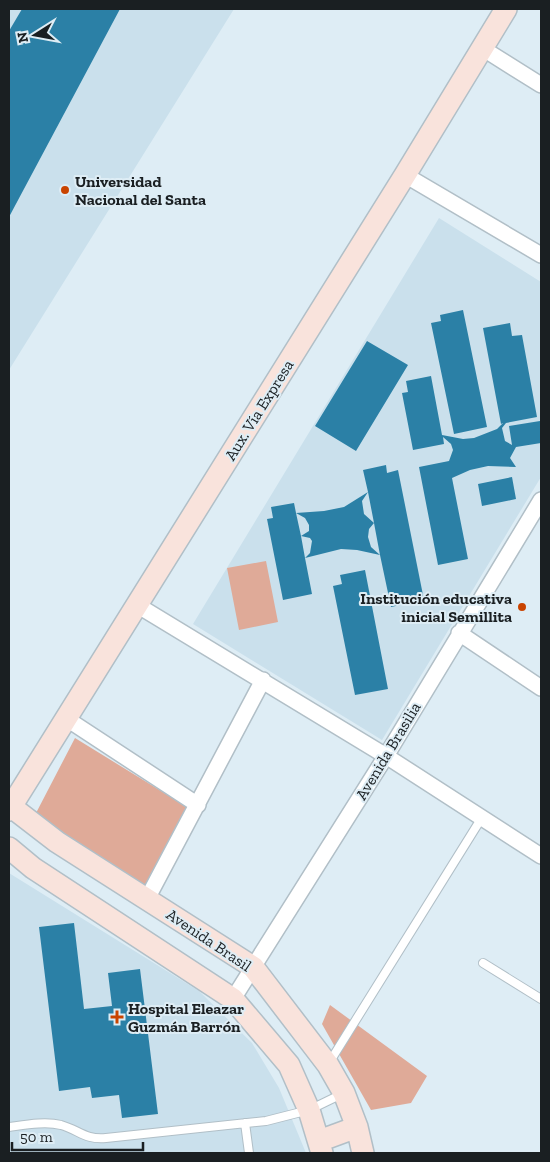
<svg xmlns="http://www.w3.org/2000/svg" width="550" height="1162" viewBox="0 0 550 1162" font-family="'Zilla Slab',serif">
	<rect width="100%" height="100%" fill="#deedf5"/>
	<path fill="#cae0ec" d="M9 9H234L9 370Z
		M439 218 541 282V477L382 740 193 624Z
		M9 873 199 991 252 1043 279 1088 306 1153H9Z"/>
	<path fill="#dfaa98" d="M266 561 278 622 239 630 227 568Z
		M75 738 192 810 146 890 35 815Z
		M330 1005 427 1076 411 1103 371 1110 322 1024Z"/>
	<path fill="#2b80a6" d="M22 9H120L9 217V31Z
		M463 310 487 427 454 434 431 323 441 321 440 315Z
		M510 323 512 336 522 335 537 417 506 423 502 428 505 441 512 445 509 426 540 421 541 443 516 447 510 458 516 467 488 466 470 470 452 478 468 559 438 565 419 467 449 461 453 450 451 444 443 437 444 444 413 450 402 393 408 392 406 381 431 376 442 435 463 439 474 438 497 429 503 423 501 424 483 328Z
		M367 341 408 365 356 451 315 426Z
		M386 465 387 473 398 470 424 600 391 607 380 555 374 523 369 529 368 537 371 547 380 555 357 550 341 549 305 558 310 553 312 541 310 538 301 536 309 531V525L305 518 296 513 301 536 305 558 312 594 283 600 267 519 273 518 271 507 294 503 296 513 324 511 344 507 368 492 362 501 364 514 374 523 368 492 363 470Z
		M512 477 516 499 482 506 478 484Z
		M365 570 388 689 355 695 333 586 342 584 340 575Z
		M74 923 84 1009 112 1006 108 973 140 969 158 1114 122 1118 119 1095 92 1098 90 1087 59 1091 39 927Z"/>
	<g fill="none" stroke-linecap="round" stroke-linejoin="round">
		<g stroke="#b1bfc7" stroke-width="10">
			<path id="lane" d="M483 963 541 999
				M329 1063 481 819
				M245 1123 249 1153
				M9 1127C24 1125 45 1121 61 1125 79 1130 85 1140 106 1138L266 1121 309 1110 342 1094"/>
		</g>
		<g stroke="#b1bfc7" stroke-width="18">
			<path id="street" d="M482 48 541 85
				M405 175 541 255
				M137 605 386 756 541 856
				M459 633 541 688
				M67 719 198 805
				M147 899 263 680
				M233 999 386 756 541 500"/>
		</g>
		<g stroke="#b1bfc7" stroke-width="24">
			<path id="secondary" d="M9 805 57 842 253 967 328 1065 344 1093 357 1127 363 1153
				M9 810 405 175 506 9
				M9 848 33 868 233 999 289 1065 309 1110 322 1153
				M319 1141 357 1127"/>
		</g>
		<use href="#lane" stroke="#fff" stroke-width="8"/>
		<use href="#street" stroke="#fff" stroke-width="15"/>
		<use href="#secondary" stroke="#f9e3dc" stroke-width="21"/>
	</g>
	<g fill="#c94400" stroke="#deedf5" stroke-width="2">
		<circle cx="65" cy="190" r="5"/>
		<circle cx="522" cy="607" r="5"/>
		<path d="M114.5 1009.5h5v5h5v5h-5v5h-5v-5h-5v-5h5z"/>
	</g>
	<g text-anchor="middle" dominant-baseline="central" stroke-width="4" stroke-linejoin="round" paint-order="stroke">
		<g font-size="16" font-weight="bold" fill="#1a1f22" stroke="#deedf5" text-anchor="start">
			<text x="75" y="181">Universidad<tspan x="75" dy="18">Nacional del Santa</tspan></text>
			<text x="512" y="598" text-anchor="end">Institución educativa<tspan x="512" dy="18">inicial Semillita</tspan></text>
			<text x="128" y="1008">Hospital Eleazar<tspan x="128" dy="18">Guzmán Barrón</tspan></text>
		</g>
		<g font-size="16" fill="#1a1f22" stroke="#deedf5">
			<text transform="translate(259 410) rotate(-58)">Aux. Vía Expresa</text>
			<text transform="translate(388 751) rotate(-59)">Avenida Brasilia</text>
			<text transform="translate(209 940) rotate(34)">Avenida Brasil</text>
		</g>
	</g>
	<rect width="550" height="1162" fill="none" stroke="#1a1f22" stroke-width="20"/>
	<g transform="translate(35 35) rotate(259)" stroke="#deedf5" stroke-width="4" paint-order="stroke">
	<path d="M0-4L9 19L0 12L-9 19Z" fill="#1a1f22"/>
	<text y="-8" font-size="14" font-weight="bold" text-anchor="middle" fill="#1a1f22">N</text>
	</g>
	<path d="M12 1142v8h131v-8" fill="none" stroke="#1a1f22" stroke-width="2.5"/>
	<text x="20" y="1142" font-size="15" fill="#1a1f22" stroke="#deedf5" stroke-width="4" paint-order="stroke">50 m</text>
</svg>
